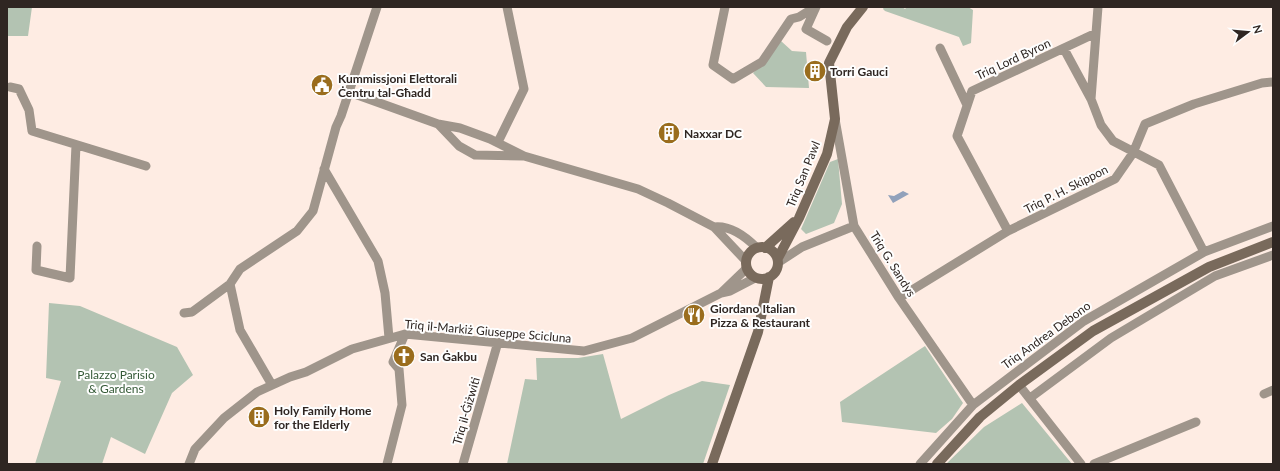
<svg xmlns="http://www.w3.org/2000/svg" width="1280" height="471" viewBox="0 0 1280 471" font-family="Lato,sans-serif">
	<rect width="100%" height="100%" fill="#feece3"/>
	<path fill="#b3c3b2" d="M7 7H32L28 36H7Z
		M884 7H902L905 9 907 7H968L973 10 971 43 963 46 959 37 885 11 883 9Z
		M781 41 792 51 806 52 809 88 766 87 753 73Z
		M838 159 842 204 834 223 806 234 801 229 830 162Z
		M49 303 80 306 177 347 193 375 172 393 145 454 111 437 102 464H35L61 381 46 378Z
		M925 346 963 403 952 419 936 433 842 422 840 402Z
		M603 354 621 419 669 395 702 381 730 385 703 464H507L525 379 537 380 536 358H578Z
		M1022 403 1072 464H946L984 427Z"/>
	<path fill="#91a1bb" d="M903 191 909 194 893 203 888 195 894 196Z"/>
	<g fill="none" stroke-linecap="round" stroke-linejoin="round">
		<path stroke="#9f958b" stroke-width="9" d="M725 7 713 65 733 79 762 62 791 19 799 17 815 7
			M816 7 806 29 827 41
			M1098 7 1091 99 1101 125 1113 141 1159 165 1204 252
			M940 48 967 105
			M1064 49 1091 99
			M10 87 19 89 29 110 32 131 146 166
			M349 92 438 124 460 128 490 139 524 156 638 189 668 203 714 227 746 261
			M835 119 854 226 899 298 973 405
			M438 124 459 146 475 155 523 156
			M498 142 524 89 507 7
			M324 169 378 261 385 293 389 338
			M714 227C731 225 746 237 757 248
			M1008 231 957 136 972 91 1096 33
			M37 246 36 270 70 278 76 145
			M779 262 802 247 854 226
			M230 284 240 330 272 385
			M721 293 747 268
			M899 298 1008 231 1115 179 1133 153 1145 124 1194 104 1262 83 1273 82
			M184 313 192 312 230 284 240 269 297 231 313 211 336 127 341 116 377 7
			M1019 385 1081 464
			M1264 394 1273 390
			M1030 398 1111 338 1215 276 1273 255
			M189 464 195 449 224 418 257 392 290 377 306 372 352 349 405 334 584 351 632 338 721 293 730 291 755 278
			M387 464 402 405 399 369 393 362 405 334
			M463 464 498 342
			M920 464 973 405 1084 321 1204 252 1273 226
			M1094 464 1196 422"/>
		<path stroke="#796a5c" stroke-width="10" d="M746 263a16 16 0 1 1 32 0a16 16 0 1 1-32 0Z
			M765 248 794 222
			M778 258 799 218 827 154 835 119 829 63 847 27 863 7
			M712 464 758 332 769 277
			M937 464 980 417 1019 385 1093 331 1209 267 1273 242"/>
	</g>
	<defs>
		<g id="building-disc" transform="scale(1.15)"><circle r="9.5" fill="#9a6d1d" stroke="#fefefe"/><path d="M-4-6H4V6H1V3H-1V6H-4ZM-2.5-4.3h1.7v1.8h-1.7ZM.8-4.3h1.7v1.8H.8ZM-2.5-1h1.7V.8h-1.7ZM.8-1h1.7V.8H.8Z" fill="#fff"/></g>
		<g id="civic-disc" transform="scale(1.15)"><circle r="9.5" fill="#9a6d1d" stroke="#fefefe"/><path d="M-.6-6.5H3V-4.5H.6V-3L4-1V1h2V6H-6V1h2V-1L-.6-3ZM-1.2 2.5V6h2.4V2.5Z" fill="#fff"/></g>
		<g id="restaurant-disc" transform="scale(1.15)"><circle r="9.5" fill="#9a6d1d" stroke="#fefefe"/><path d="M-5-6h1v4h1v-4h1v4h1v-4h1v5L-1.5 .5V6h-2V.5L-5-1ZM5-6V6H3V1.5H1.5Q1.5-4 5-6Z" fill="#fff"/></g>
		<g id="church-disc" transform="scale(1.15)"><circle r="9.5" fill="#9a6d1d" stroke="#fefefe"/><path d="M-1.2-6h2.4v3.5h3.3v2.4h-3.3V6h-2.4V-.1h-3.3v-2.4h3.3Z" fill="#fff"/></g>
	</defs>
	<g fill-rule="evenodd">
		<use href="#building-disc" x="815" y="71"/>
		<use href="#civic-disc" x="322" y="85"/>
		<use href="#building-disc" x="669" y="133"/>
		<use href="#restaurant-disc" x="694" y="315"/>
		<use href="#church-disc" x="404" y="356"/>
		<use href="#building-disc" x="259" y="417"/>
	</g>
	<g text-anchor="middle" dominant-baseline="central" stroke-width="4" stroke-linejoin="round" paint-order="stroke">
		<g font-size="12" fill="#2f2622" stroke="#fefefe">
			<text transform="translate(1013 59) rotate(-25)">Triq Lord Byron</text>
			<text transform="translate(803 174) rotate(-68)">Triq San Pawl</text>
			<text transform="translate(1066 189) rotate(-27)">Triq P. H. Skippon</text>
			<text transform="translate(893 264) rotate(58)">Triq G. Sandys</text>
			<text transform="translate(488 331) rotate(5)">Triq il-Markiż Giuseppe Scicluna</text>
			<text transform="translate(1046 335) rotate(-36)">Triq Andrea Debono</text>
			<text transform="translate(466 411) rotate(-74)">Triq il-Ġiżwiti</text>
		</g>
		<g font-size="12" font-weight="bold" fill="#2f2622" stroke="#fefefe" text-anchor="start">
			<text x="830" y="71">Torri Gauci</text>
			<text x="338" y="78">Kummissjoni Elettorali<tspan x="338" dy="14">Ċentru tal-Għadd</tspan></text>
			<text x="684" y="133">Naxxar DC</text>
			<text x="710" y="308">Giordano Italian<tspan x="710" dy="14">Pizza &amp; Restaurant</tspan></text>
			<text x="420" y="356">San Ġakbu</text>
			<text x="274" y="410">Holy Family Home<tspan x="274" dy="14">for the Elderly</tspan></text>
		</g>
		<g font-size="12" fill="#355a37" stroke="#fefefe">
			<text x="116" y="374">Palazzo Parisio<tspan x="116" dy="14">&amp; Gardens</tspan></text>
		</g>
	</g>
	<rect width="1280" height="471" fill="none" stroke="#2f2622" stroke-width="16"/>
	<g transform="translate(1248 32) rotate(74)" stroke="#fefefe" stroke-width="3" paint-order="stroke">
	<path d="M0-3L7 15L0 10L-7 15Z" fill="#2f2622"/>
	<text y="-6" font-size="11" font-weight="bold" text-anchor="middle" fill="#2f2622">N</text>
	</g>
</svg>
